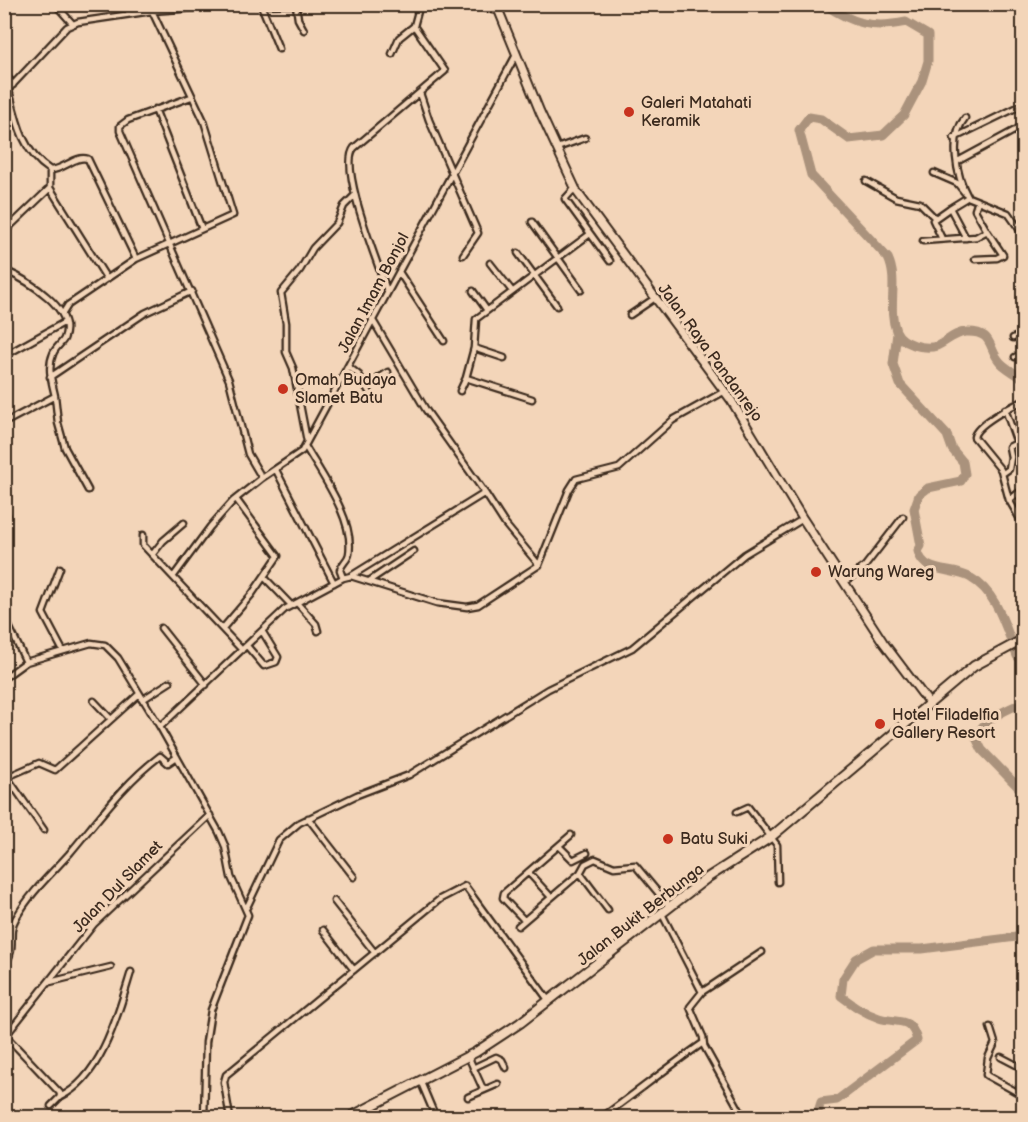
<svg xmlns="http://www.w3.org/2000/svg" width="1028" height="1122" viewBox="0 0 1028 1122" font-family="'Balsamiq Sans',sans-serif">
	<rect width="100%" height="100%" fill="#f3d5b9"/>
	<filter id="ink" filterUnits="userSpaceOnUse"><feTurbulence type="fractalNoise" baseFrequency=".0167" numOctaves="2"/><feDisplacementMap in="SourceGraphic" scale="12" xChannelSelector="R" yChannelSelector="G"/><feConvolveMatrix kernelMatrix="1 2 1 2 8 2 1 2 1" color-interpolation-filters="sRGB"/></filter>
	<g filter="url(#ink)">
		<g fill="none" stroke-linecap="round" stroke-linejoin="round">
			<path stroke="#aa927c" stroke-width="9" d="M824 4C853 24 873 29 906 22L928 35V61L922 81 904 115 883 135 849 139 821 119 809 117 799 130 811 175 888 258C899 281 887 307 896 331 902 344 924 350 937 346 946 342 956 332 966 332 995 331 987 349 1001 363 1007 369 1016 374 1024 379
				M897 333 893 364 900 384 947 435 952 449 963 462 965 474 961 481 928 488 919 495 914 509 921 546 918 551C923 575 953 567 971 578 998 593 1006 630 1017 656L1024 662
				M1024 702C1006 710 982 719 976 738L982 750 1024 793
				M816 1118 821 1102 837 1100 917 1040C910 1015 898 1024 879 1018 864 1013 853 1005 841 996L843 979 856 959 874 949H922L1024 936"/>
			<g stroke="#3b2a1e" stroke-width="9">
				<path id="street" d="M55 4 72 23
					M126 4 129 14
					M467 4 499 11
					M261 5 279 49
					M296 5 298 19 304 30
					M392 54 399 38 414 26
					M4 72 13 85
					M420 93 429 120 478 233 463 255
					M4 94 67 27 78 22 152 11 239 5 313 4
					M191 97 128 120 120 126V131L229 380 248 454 262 478
					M155 109 202 229
					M965 118C949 137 956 176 968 197
					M954 138 1024 104
					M557 148 585 138
					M958 161 1021 127
					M50 170C64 170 75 155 88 159L136 259
					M934 173 957 183 965 193
					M866 181 896 198 920 203 935 218
					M50 188 107 279
					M575 188 565 199 610 261
					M968 197 1008 213 1024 236
					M532 222 581 290
					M4 232 50 188V170C22 152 16 119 9 90
					M966 238 950 208 968 197
					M942 239 933 220 950 208
					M923 241 976 237 987 231 975 210 978 201
					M518 253 557 306
					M975 259 997 258 1003 255 987 231
					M490 263 512 291
					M4 270C27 280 77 309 64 339 61 344 55 348 53 354 47 368 52 382 55 396L4 423
					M399 272 444 341
					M387 291C379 265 338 168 354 148L445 71 414 26 420 4
					M473 291 486 309
					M63 313 68 305 136 259 233 215 204 121 152 11
					M630 315 655 298
					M1013 338 1024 334
					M4 356 65 322
					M1015 357 1024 353
					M504 358 474 348 476 319 590 234
					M349 367 359 375 374 400
					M50 377 145 313 192 291
					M466 378 474 348
					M367 386 388 372
					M460 391 466 378 532 399
					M55 396 58 423 65 448 88 490
					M1024 401C1011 406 976 425 974 437L1001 470 1009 500 1024 526
					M307 441 293 368 286 352V323L281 293 300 270 313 248 337 223 344 206 355 195
					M305 446C321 474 355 520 349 554 348 560 342 563 340 570L343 578
					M276 470 334 583
					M1002 474 1009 469 1011 457 1009 447 1017 443 1005 409
					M485 493 505 524 539 565
					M1009 500 1024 489
					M4 504 7 515 4 523
					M143 535V545L173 577
					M152 555 163 541 184 523
					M60 568 43 613 63 651
					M351 576 485 493 426 410 372 319
					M264 577 291 605
					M369 581 414 551
					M845 582 865 566 903 517
					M297 603 316 624 318 631
					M4 616 26 662
					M161 628 206 685
					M223 628 252 594 278 556 236 499
					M247 646 264 666 276 662 278 657 262 631
					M242 650 173 577 210 527 233 501 262 478 302 451 516 55
					M4 678 26 662 91 643 105 645 118 658 160 727 219 832 225 846 231 877 248 915 211 1010 206 1042 204 1118
					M142 700 170 682
					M94 701 110 718
					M160 727 285 609 343 578 351 576 437 603 467 607 478 605 539 565 569 490 576 479 619 468 673 420 725 391
					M4 774 7 777 39 763 55 770 138 695
					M7 777 44 830
					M737 812 748 807 777 845 778 882
					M308 818 354 877
					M559 846 573 860 587 853
					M528 872 551 897
					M334 901 375 953
					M247 907 279 840 299 823 357 795 409 775 548 689 632 648 745 554 803 519
					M608 910 580 873 585 864 595 859 614 867 635 865 670 907
					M662 914 702 992
					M524 920 503 898 504 893 571 835
					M518 926 580 873
					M323 930 354 970
					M4 965C18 948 6 934 16 918 30 893 50 875 69 854 98 820 123 784 160 756L168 763 177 757
					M50 982 111 967
					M990 1027 995 1043 988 1058 986 1075 1024 1096
					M6 1036 60 1093V1097L51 1106
					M4 1038 94 924 210 815
					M468 1056 483 1089
					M1001 1057 1024 1069
					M473 1068 496 1057 502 1060 506 1068
					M420 1080 436 1118
					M60 1097C102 1077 118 1014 131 972
					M468 1097 498 1084
					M230 1118 224 1082 226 1075 440 899 465 886 549 1001
					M601 1118C636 1093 668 1067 703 1043
					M744 1118 704 1046 703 1037 690 1007 702 992 762 952"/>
			</g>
			<g stroke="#3b2a1e" stroke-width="11">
				<path id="secondary" d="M496 4 540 112 577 192 731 400 803 519 883 642 929 703"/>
			</g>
			<g stroke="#3b2a1e" stroke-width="12">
				<path id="primary" d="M348 1118 476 1052 520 1023 707 878 771 837 974 666 1024 639"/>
			</g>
			<use href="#street" stroke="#f3d5b9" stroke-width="4.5"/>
			<use href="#secondary" stroke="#f3d5b9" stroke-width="7"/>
			<use href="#primary" stroke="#f3d5b9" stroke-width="8"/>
		</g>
	</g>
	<g fill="#c8321e" stroke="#f3d5b9" stroke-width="2">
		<circle cx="629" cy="112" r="6"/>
		<circle cx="283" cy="389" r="6"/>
		<circle cx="816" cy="572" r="6"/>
		<circle cx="880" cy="724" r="6"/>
		<circle cx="668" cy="839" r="6"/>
	</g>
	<g text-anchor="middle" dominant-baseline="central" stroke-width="6" stroke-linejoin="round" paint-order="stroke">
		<g font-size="16" fill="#3b2a1e" stroke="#f3d5b9" text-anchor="start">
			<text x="641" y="103">Galeri Matahati<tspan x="641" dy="18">Keramik</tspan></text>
			<text x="295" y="380">Omah Budaya<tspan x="295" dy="18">Slamet Batu</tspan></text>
			<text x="828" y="572">Warung Wareg</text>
			<text x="892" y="715">Hotel Filadelfia<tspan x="892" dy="18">Gallery Resort</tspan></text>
			<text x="680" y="839">Batu Suki</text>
		</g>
		<g font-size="16" fill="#3b2a1e" stroke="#f3d5b9">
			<text transform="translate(374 293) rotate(-62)">Jalan Imam Bonjol</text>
			<text transform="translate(710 353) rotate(54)">Jalan Raya Pandanrejo</text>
			<text transform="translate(118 887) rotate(-46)">Jalan Dul Slamet</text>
			<text transform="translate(641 915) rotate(-38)">Jalan Bukit Berbunga</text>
		</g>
	</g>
	<rect width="1028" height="1122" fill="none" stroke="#f3d5b9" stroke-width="24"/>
	<rect x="12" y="12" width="1004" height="1098" fill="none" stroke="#3b2a1e" stroke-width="2" filter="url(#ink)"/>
</svg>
